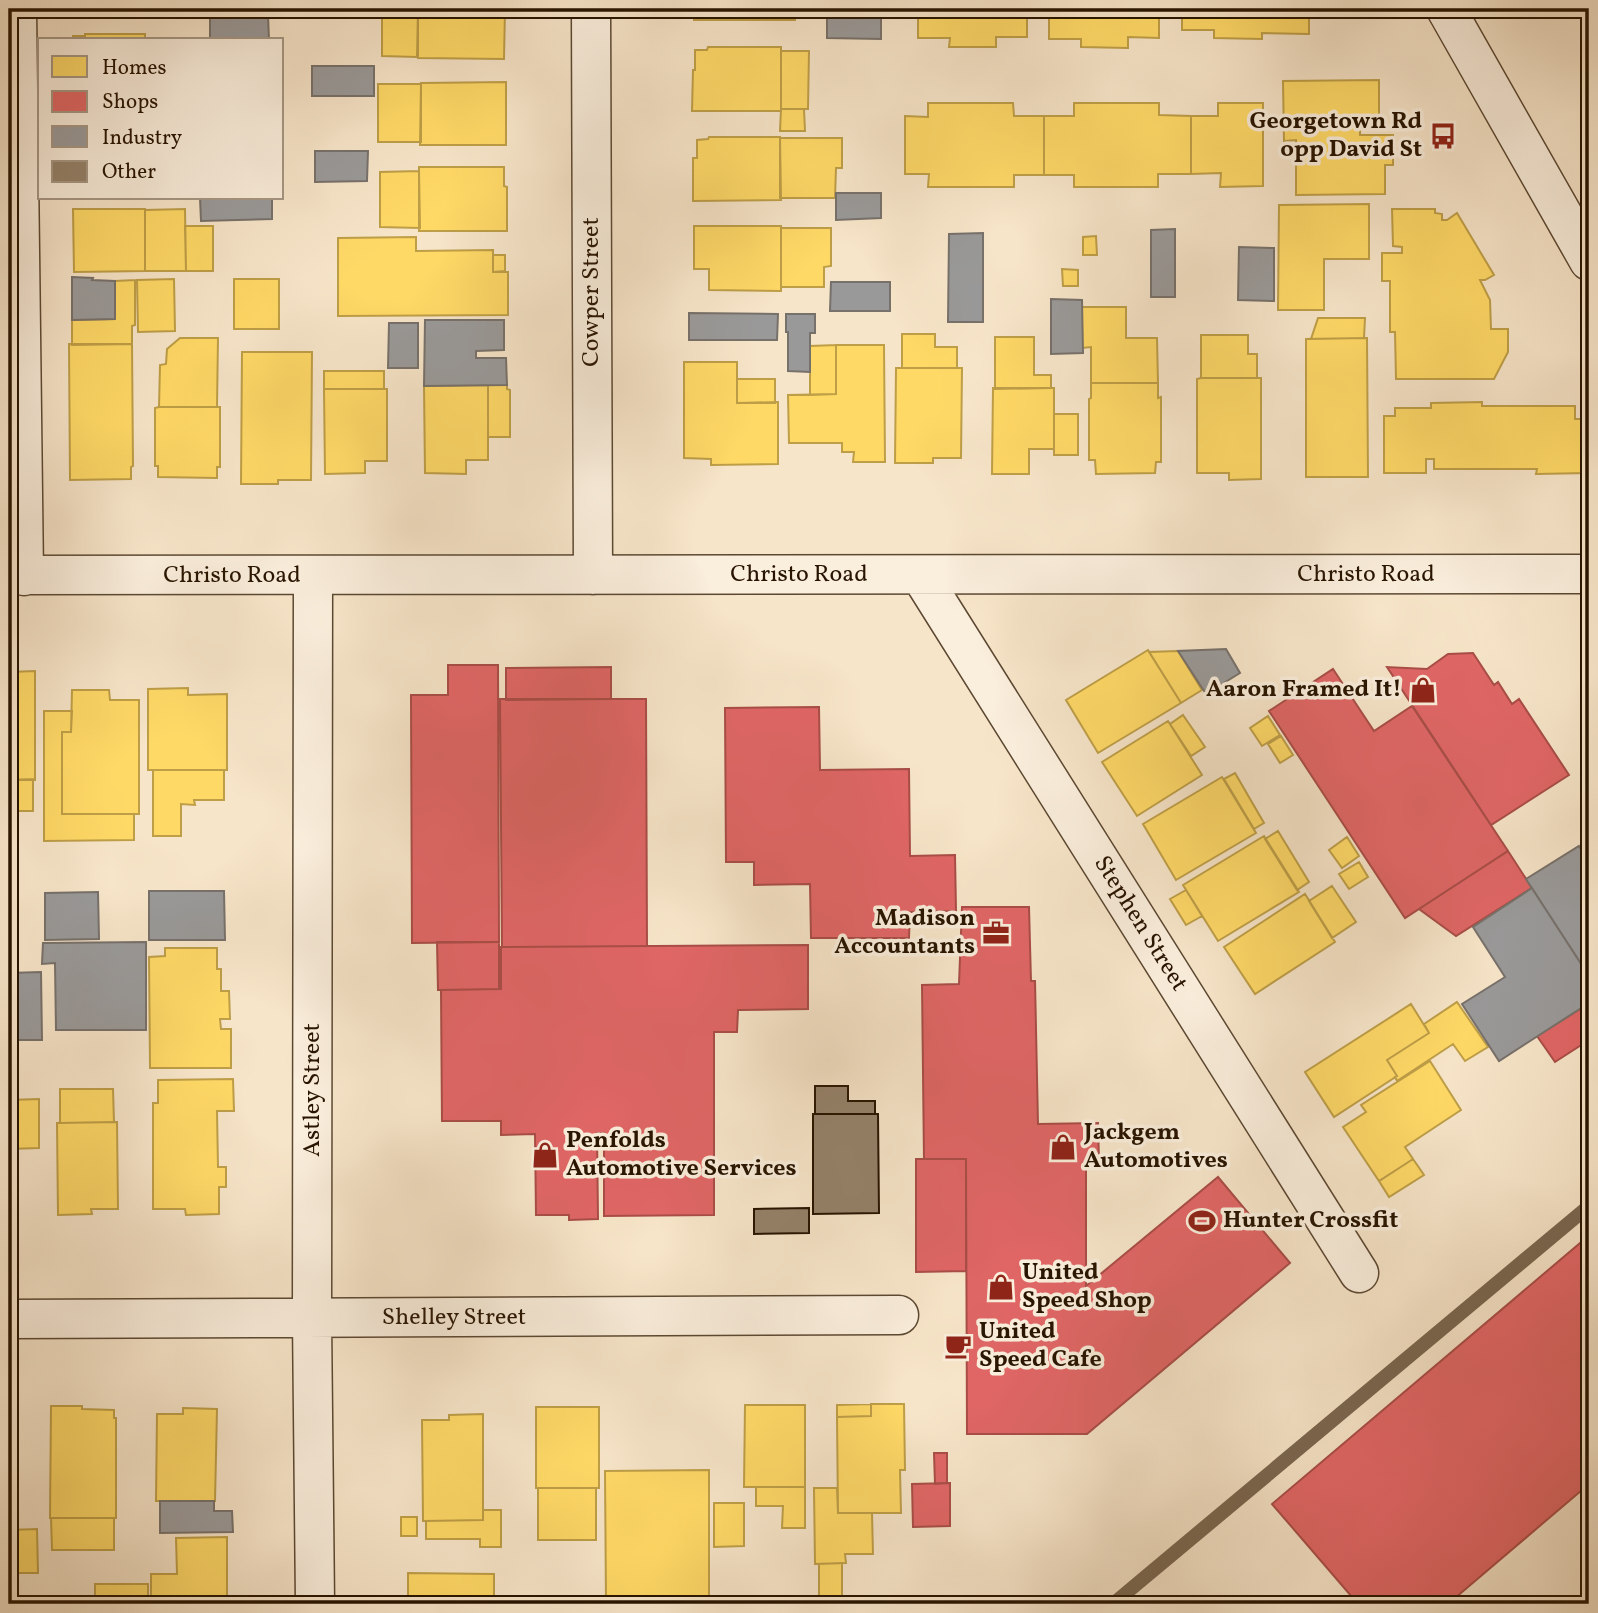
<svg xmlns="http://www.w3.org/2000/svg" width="1598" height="1613" viewBox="0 0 1598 1613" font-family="Vollkorn,serif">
	<rect width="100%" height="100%" fill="#f7e5c9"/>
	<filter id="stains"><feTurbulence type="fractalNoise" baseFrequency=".00286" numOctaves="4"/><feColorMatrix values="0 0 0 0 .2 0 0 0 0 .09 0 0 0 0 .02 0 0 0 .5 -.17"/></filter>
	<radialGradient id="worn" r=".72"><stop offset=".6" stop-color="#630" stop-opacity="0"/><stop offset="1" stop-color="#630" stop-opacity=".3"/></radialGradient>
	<path fill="#ffd966" stroke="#be9e47" stroke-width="2" d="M382 9H418L417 57 382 56Z
		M418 9H505L504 59 418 58Z
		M694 9H816V15H795V20H694Z
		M918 9H1027V37H996V47H949L950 38H918Z
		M1049 9H1159V38L1128 37V48L1081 47V39H1049Z
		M1182 9H1309V34L1262 33V39L1214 38V30H1182Z
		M85 34H145V40H73V36H85Z
		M708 47H781V111H692L693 70H695V50H707Z
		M781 51H809L808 109H781Z
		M1379 80V119H1360V135H1393V165H1385V194L1296 195V140L1284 141 1283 81Z
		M506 82V145H420L421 83Z
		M378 84H421V142H378Z
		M928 103H1013L1014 116H1044V175H1014V187H928L929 174H905V116L928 117Z
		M1074 103H1159V115L1191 116V174H1158V187H1074V175H1044V116H1074Z
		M1218 103H1263V186L1220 187 1221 173 1191 174V116H1218Z
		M781 109H804L805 131H780Z
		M709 137H780L781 200 693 201V158H697V140L708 139Z
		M780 138H842V168H836L835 198H780Z
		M419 167H504V186L507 187V231H419Z
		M419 171 420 228 380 227V172Z
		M1369 204V259H1324V310H1278L1279 205Z
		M73 209H145V271L74 272Z
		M185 209 186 271H145V210Z
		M1392 209H1435V213L1442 214V220H1447L1457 213 1494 275 1485 280H1480L1490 300 1491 329H1508V352L1494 379H1396L1395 332H1390V281H1382V253H1402V247L1393 246Z
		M185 226H213V271H186Z
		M694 226H781V291L709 290V269H694Z
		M781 228H831V266L824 267V287H781Z
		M1096 236 1097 255H1083V237Z
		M416 237V251L493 250V272H508V315L338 316V238Z
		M493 255H505V271L493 272Z
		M1062 269 1078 270V286H1063Z
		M174 279 175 331 138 332 137 280Z
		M234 279H279V329H234Z
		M135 280V325L132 326V344L72 345V320L115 319V281Z
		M1082 307H1126V338H1157L1158 383H1091V347L1082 348Z
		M1318 318H1365L1364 338 1311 339Z
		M902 334H935V347H957V368H902Z
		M1201 335H1248V354H1257V378H1201Z
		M995 337H1034V375H1051V388L995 389Z
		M180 338H218L217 407H159L160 365 166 364 167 349Z
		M1367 338 1368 477H1306V339Z
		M69 344H132L133 466 131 467V479L70 480Z
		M836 345H884L885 462H853L854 452H842V443H789L788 395 836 394Z
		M836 345V394L810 395V346Z
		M242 352H312L311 480H278V484H241Z
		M684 362H737V403L778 402V464L711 465V459L684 458Z
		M896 368H962L961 458H933V463H895Z
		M324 371H384V389H324Z
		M1201 378H1261V479L1229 480V473H1197V379Z
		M737 379H775V403H737Z
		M1091 383H1158V398L1161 397V462H1156L1155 473 1096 474 1095 460H1089V399L1091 398Z
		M488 385V460H466V474L425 473 424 386Z
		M488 385H507V389L510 390V437H488Z
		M993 388H1054V449H1029V474H992Z
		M324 389H387V461H365V473L325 474Z
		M1482 402V406H1575V419H1586V438H1589V473L1536 474 1537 469H1434V459H1426V473H1384V416H1395V408H1431V403Z
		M159 407H220V467H217V478L158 477V466H155V408Z
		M1054 414H1078V455H1054Z
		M1148 650 1181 703 1098 753 1066 700Z
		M1178 651 1202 690 1181 703 1149 652Z
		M35 671V780H9V672Z
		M188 688V695L227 694V770H148V689Z
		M72 690H109L110 700H139V814H62V732H71Z
		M44 711H72L71 732H62V814H134V840L44 841Z
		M1183 715 1205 747 1191 756 1170 724Z
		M1268 716 1280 735 1262 746 1250 728Z
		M1168 721 1202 775 1137 816 1102 762Z
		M1281 736 1293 755 1280 763 1268 744Z
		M153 770H224V800H194L195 805 181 804V836H153Z
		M1235 773 1264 823 1254 829 1224 779Z
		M1222 777 1256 833 1176 880 1143 824Z
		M33 779V811H9V780Z
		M1278 831 1309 882 1297 890 1265 839Z
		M1264 836 1299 892 1218 941 1183 885Z
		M1347 837 1359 856 1342 868 1329 850Z
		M1359 862 1368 877 1349 889 1339 874Z
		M1332 886 1356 922 1332 938 1309 901Z
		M1186 890 1202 916 1186 925 1170 899Z
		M1305 894 1335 942 1255 994 1224 947Z
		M165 948H217V969H221V991H229L230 1019H220L221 1029H231V1068H150L149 957 165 956Z
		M1457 1002 1488 1047 1465 1061 1453 1044 1397 1081 1395 1077 1397 1076 1387 1060 1429 1033 1424 1024Z
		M1411 1004 1429 1033 1387 1060 1397 1076 1334 1117 1305 1072Z
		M1430 1061 1461 1110 1405 1147 1413 1159 1379 1181 1343 1127 1366 1112 1361 1105Z
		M233 1079 234 1111H217L218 1167H226V1187H219V1214L186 1215 185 1209H153V1103H158V1080Z
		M60 1089H113L114 1122 60 1123Z
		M39 1099V1148L9 1149V1100Z
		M117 1122 118 1209H91L92 1214 58 1215 57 1123Z
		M1413 1159 1424 1175 1389 1197 1379 1181Z
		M871 1404H904L905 1470H900L901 1513H838L837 1417 871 1416Z
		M871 1404V1416L837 1417V1405Z
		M745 1405H805V1487H744Z
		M51 1406H82V1409L114 1410V1418H116V1518H50Z
		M536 1407H599V1488H536Z
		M9 1408H10L11 1417H13L14 1471 11 1472V1508H9Z
		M183 1408 217 1409 215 1501H156L157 1414H183Z
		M483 1414V1520L423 1521 422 1420H449V1415Z
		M709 1470V1604H606L605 1471Z
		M756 1487H805V1528H782L783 1506H756Z
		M538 1488H596V1540H538Z
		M814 1488H837L838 1513H872L873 1554H845L846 1563 815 1564Z
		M714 1503H744V1546L714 1547Z
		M483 1510H501V1547H480V1539H426V1521L483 1520Z
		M401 1517H417V1536H401Z
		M51 1518H114V1550H52Z
		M37 1529 38 1573H9V1530Z
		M227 1537V1597H234V1604H151V1574H177L176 1538Z
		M842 1563V1604H819V1564Z
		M408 1573 494 1574V1604H408Z
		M95 1584H148V1604H95Z"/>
	<path fill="#e06666" stroke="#a94d47" stroke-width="2" d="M1473 653 1494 685 1498 682 1512 704 1519 699 1569 775 1491 825 1387 667 1427 669 1448 654Z
		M448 665H498L499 942 412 943 411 695H448Z
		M611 667V699L506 700V668Z
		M1333 669 1374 731 1412 706 1508 851 1405 918 1269 711Z
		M500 699H646L647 946 502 947Z
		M819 707 820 770 909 769 910 856 955 855 956 911 910 912 909 938H811L810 884 754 885V862H726L725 708Z
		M1508 851 1532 888 1456 936 1419 909Z
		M962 907H1029L1031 981H1035L1038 1124 1098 1123 1099 1161H1086V1286L1218 1177 1290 1263 1087 1434H967L966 1159H924L922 985 959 984Z
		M437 942H499V989L438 990Z
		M808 945V1009L738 1010 737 1032H714V1215L604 1216V1133H597L598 1219 569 1220V1215H536L535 1134 501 1135V1121H442L441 990 501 989V947Z
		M1580 1009 1589 1023V1040L1555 1062 1537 1036Z
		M916 1159H966V1271L916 1272Z
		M1586 1238 1589 1242V1484L1448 1604H1358L1272 1504Z
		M934 1453H947V1483L935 1484Z
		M950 1483V1526L913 1527 912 1484Z"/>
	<path fill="#999" stroke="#77716b" stroke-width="2" d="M827 11H881V39L827 38Z
		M268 15 269 40H210V16Z
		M312 66H374V96H312Z
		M315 151H368L367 181 315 182Z
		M836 193H881V218L836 220Z
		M200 198H272V219L201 221Z
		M1175 229V297H1151V230Z
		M983 233V322H948L949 234Z
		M1239 247 1274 248V301L1238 300Z
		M72 277 93 278 92 280 115 281V319L72 320Z
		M831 282H890V311H830Z
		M1051 299 1082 300 1083 353 1051 354Z
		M689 313 778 314 777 340H689Z
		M786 314H815V333H810V372L788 371V332H786Z
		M425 320H504V350L476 351V358H506L507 385 424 386Z
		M389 323H418V368H388Z
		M1226 649 1240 673 1206 694 1178 651Z
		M1579 846 1589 862V976L1526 879Z
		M1532 888 1589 976V1003L1499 1061 1462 1004 1505 977 1473 927Z
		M149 891H224L225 940H149Z
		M98 892 99 939 45 940V893Z
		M146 942V1030H56L55 963 42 964 43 943Z
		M41 972 42 1040H9V973Z
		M160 1501H214V1511H232L233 1532 160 1533Z"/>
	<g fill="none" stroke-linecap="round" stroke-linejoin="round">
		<path stroke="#7a6750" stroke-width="14" d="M1113 1604 1589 1206"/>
	</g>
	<path fill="#948169" stroke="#281400" stroke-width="2" d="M815 1086H848V1101H875V1114H815Z
		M813 1114H878L879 1213 813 1214Z
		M809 1208V1233L754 1234V1209Z"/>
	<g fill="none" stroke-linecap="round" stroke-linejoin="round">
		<g stroke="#5c4832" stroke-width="41">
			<path id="minor" d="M17 9 24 576
				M591 9 593 575
				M9 575 1589 574
				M313 576 312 1319 315 1604
				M921 576 1359 1273
				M9 1319 899 1315"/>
		</g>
		<g stroke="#5c4832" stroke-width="41">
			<path id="tertiary" d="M1446 9 1589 261"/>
		</g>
		<use href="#minor" stroke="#faeedc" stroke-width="38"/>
		<use href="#tertiary" stroke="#faeedc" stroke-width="38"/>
	</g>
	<defs>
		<g id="bus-bare" transform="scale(2.1)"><path d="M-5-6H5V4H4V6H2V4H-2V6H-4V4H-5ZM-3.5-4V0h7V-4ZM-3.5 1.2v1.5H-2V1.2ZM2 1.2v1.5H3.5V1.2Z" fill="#8f2418" stroke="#faeedc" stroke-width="2.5" paint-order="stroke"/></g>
		<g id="shop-bare" transform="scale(2.1)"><path d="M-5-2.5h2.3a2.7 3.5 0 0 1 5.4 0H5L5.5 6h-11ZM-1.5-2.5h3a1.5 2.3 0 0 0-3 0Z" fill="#8f2418" stroke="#faeedc" stroke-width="2.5" paint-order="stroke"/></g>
		<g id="office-bare" transform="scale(2.1)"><path d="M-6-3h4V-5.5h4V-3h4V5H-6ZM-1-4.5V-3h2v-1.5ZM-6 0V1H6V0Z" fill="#8f2418" stroke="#faeedc" stroke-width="2.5" paint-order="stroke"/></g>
		<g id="stadium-bare" transform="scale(2.1)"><path d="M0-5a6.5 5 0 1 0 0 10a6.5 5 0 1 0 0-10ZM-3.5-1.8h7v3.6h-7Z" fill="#8f2418" stroke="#faeedc" stroke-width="2.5" paint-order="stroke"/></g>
		<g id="cafe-bare" transform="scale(2.1)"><path d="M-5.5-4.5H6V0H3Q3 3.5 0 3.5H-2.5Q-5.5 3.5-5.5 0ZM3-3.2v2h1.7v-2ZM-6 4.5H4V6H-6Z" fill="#8f2418" stroke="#faeedc" stroke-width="2.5" paint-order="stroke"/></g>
	</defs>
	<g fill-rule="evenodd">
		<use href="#bus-bare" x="1443" y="136"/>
		<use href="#shop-bare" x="1423" y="690"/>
		<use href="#office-bare" x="996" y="933"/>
		<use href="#shop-bare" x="1063" y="1147"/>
		<use href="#shop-bare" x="545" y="1155"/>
		<use href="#stadium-bare" x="1202" y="1221"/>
		<use href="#shop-bare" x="1001" y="1287"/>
		<use href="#cafe-bare" x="958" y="1346"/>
	</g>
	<g text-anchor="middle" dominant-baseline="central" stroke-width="7" stroke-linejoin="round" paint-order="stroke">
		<g font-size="24" font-weight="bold" fill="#281400" stroke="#faeedc" text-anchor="start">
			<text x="1422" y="122" text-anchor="end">Georgetown Rd<tspan x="1422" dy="28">opp David St</tspan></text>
			<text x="1402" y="690" text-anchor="end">Aaron Framed It!</text>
			<text x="975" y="919" text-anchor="end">Madison<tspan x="975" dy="28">Accountants</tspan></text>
			<text x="1084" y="1133">Jackgem<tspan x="1084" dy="28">Automotives</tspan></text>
			<text x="566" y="1141">Penfolds<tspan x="566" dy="28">Automotive Services</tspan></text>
			<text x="1223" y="1221">Hunter Crossfit</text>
			<text x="1022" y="1273">United<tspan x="1022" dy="28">Speed Shop</tspan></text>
			<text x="979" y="1332">United<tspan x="979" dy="28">Speed Cafe</tspan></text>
		</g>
		<g font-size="24" fill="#281400" stroke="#faeedc">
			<text transform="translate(592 292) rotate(-90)">Cowper Street</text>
			<text x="799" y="575">Christo Road</text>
			<text x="1366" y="575">Christo Road</text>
			<text x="232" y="576">Christo Road</text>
			<text transform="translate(1140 924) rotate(58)">Stephen Street</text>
			<text transform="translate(313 1090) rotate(-90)">Astley Street</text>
			<text x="454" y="1318">Shelley Street</text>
		</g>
	</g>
	<rect width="1598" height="1613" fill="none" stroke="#f7e5c9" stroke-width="35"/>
	<rect x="10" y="10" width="1577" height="1592" fill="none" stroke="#281400" stroke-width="3.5"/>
	<rect x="18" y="18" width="1563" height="1578" fill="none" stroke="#281400" stroke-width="2"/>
	<rect x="38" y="38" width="245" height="161" fill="#faeedc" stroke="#a69784" stroke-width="2"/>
	<rect x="52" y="56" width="35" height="21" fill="#ffd966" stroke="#a69784" stroke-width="2"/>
	<text x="102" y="74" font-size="21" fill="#281400">Homes</text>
	<rect x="52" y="91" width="35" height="21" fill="#e06666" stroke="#a69784" stroke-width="2"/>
	<text x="102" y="108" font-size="21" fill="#281400">Shops</text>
	<rect x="52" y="126" width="35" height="21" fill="#999999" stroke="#a69784" stroke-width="2"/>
	<text x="102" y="144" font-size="21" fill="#281400">Industry</text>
	<rect x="52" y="161" width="35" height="21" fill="#948169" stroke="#a69784" stroke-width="2"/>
	<text x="102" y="178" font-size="21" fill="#281400">Other</text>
	<rect width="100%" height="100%" filter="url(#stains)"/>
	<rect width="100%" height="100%" fill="url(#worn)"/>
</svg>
